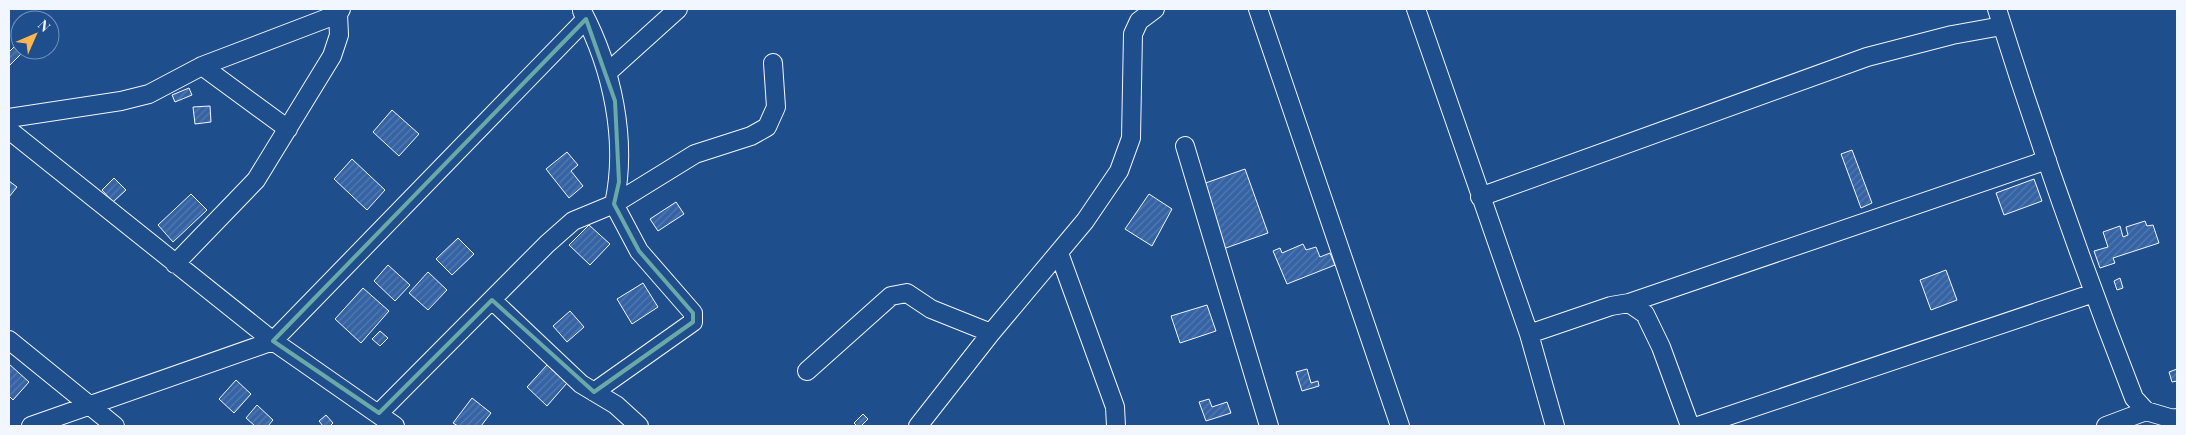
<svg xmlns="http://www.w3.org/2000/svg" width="2186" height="435" viewBox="0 0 2186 435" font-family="'Playfair Display',serif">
	<defs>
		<pattern id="building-hatch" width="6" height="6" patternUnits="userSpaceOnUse" patternTransform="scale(1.25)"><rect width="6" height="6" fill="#3563a3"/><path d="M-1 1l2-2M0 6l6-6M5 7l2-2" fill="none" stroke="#537ab1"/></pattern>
	</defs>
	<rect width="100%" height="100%" fill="#1f4e8c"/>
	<path fill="url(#building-hatch)" stroke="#f2f6ff" d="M14 47 21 54 9 66V52Z
		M189 88 192 95 175 102 172 95Z
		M210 106 211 122 195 124 193 107Z
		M392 110 419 134 399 156 373 132Z
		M1852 150 1872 203 1861 208 1841 154Z
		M567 152 578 165 571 171 583 186 569 198 546 169Z
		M352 159 385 190 367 210 334 179Z
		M1245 169 1268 233 1223 249 1200 185Z
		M114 178 126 190 113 202 102 190Z
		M2034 179 2042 201 2004 215 1996 193Z
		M9 181 17 187 9 197Z
		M191 194 207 210 173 242 158 225Z
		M1149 194 1172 209 1152 246 1125 229Z
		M676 202 684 214 658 231 650 219Z
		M2145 221 2147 226 2153 225 2159 243 2113 258 2115 263 2100 268 2094 251 2108 247 2103 232 2120 226 2123 237 2128 235 2126 227Z
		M589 225 610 244 590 265 569 245Z
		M458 238 474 254 452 275 436 259Z
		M1303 244 1306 250 1316 247 1320 257 1330 253 1335 265 1287 284 1273 251 1280 248 1282 253Z
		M388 265 410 285 395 301 374 281Z
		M1946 270 1957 300 1931 310 1920 280Z
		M428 272 447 290 428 310 409 293Z
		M2120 278 2123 288 2117 290 2114 281Z
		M643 283 658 307 632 324 617 299Z
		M363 288 389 311 361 343 335 319Z
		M1207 305 1216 331 1180 343 1171 316Z
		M570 311 584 327 567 342 553 326Z
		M380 331 388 338 380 346 372 339Z
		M9 364 29 382 13 400 9 396Z
		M547 365 567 383 547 406 527 387Z
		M1307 369 1311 383 1318 381 1319 386 1302 391 1296 372Z
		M2177 369V381L2172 382 2169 372Z
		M236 380 251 394 234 413 219 399Z
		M472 398 491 413 481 426H458L453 423Z
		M1209 399 1212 407 1227 402 1231 413 1206 421 1199 402Z
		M257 405 273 420 268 426H255L246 418Z
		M863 414 868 419 861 426H857L854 423Z
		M326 415 333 423 330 426H323L319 421Z"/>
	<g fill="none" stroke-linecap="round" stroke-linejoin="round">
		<g stroke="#f2f6ff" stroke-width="20">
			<path id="minor" d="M1258 9 1400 426
				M1416 9 1529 334 1555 426
				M1997 9C2038 140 2084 270 2134 398L2146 411 2173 419 2177 418
				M202 66 288 129
				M607 73 678 9
				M9 118 121 101 149 94 202 66 338 14
				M9 130 273 341 395 426
				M1185 146 1269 426
				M1480 197 1867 57 1952 35 2002 26
				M1059 253 1115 407 1116 426
				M175 264 256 180 332 56 339 35 338 14 341 9
				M492 300 581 384 616 405 639 426
				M1629 303 2047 160
				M1529 334 1611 306 1629 303 1645 314 1661 347 1690 426
				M9 340 115 426
				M807 371 891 296 907 293 931 309 991 333
				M594 392 693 322V313L639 251 614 204 695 154 751 136 767 127 776 107 773 63
				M379 413 547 244 573 221 614 204C628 140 612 68 582 11
				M31 426 273 341 586 19
				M918 426 991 333 1085 221 1119 171 1131 138 1133 34 1139 21 1155 9
				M1698 426 2094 293
				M2106 426 2146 411"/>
		</g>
		<use href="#minor" stroke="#1f4e8c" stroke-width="18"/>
	</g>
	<path fill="none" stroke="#6aa9a8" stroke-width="4" stroke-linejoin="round" d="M586 19 615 101 619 182 614 204 639 251 693 313V322L594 392 492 300 379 413 273 341Z"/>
	<rect width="2186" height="435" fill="none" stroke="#f2f6ff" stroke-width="20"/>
	<g transform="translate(35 35) rotate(45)"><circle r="24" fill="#1f4e8c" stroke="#7391ba"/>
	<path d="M0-4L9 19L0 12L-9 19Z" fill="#ffb74d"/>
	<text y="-8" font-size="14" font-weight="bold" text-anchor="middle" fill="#f2f6ff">N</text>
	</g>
</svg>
